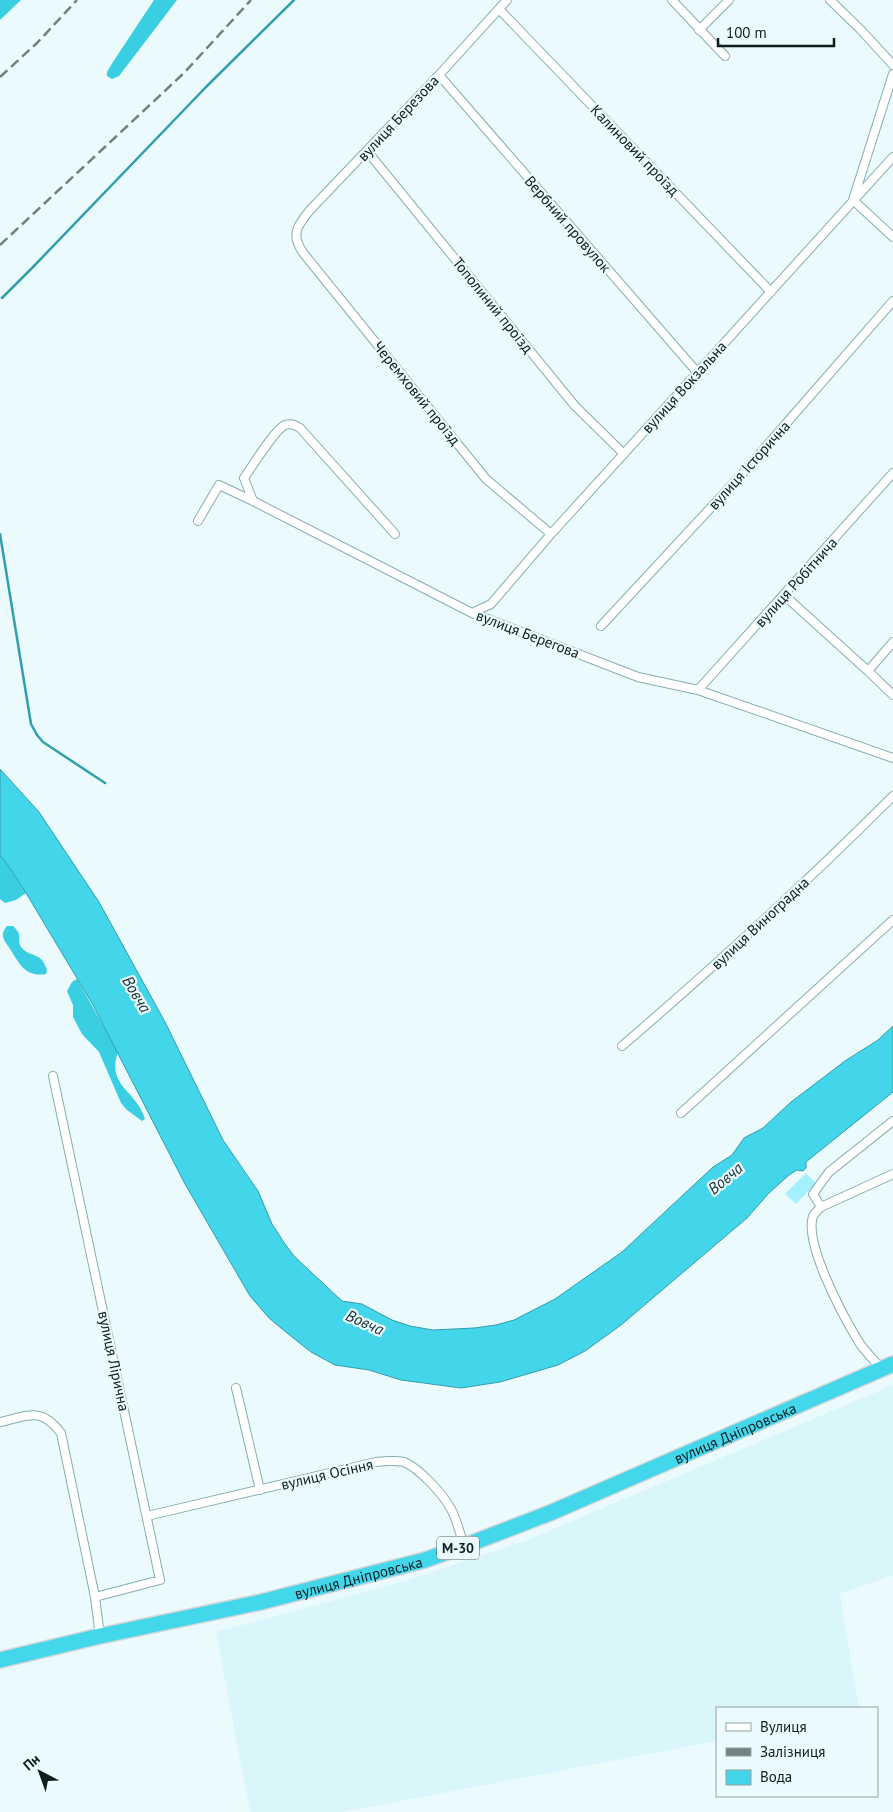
<svg xmlns="http://www.w3.org/2000/svg" width="893" height="1812" viewBox="0 0 893 1812" font-family="'PT Sans',sans-serif">
	<rect width="100%" height="100%" fill="#ebfbfd"/>
	<path fill="#d9f7fb" d="M893 1385V1575L840 1594 859 1708H717V1741L343 1812H250L216 1632 405 1581 527 1540Z"/>
	<path fill="#a5f0fd" d="M806 1173 816 1183 796 1204 785 1194Z"/>
	<path fill="#39cee2" d="M0 0H21L0 20Z
		M154 0H177L119 76 112 79 107 76V72L113 62Z
		M0 856 5 861 26 893 16 900 5 903 0 899Z
		M7 926H13C24 936 16 938 21 947 26 954 35 954 41 959 44 962 46 967 47 970L46 974C23 978 18 960 8 946 3 939 0 934 7 926Z
		M77 979 118 1052C106 1086 137 1091 145 1119L142 1121 127 1110 121 1103 99 1052 82 1034 73 1017V1005L67 991 72 982Z"/>
	<path fill="#43d5e9" stroke="#339eac" d="M0 769 39 812 99 902 165 1022 223 1140 258 1191 272 1224 285 1244 294 1256 342 1301 362 1304 392 1320 410 1326 433 1330 474 1328 496 1325 514 1320 555 1299 622 1252 713 1167 732 1155 744 1138 763 1128 791 1102 845 1061 878 1040 893 1026V1092L806 1162V1168L803 1171 797 1170 789 1175 769 1193 747 1218 621 1325 585 1351 558 1365 500 1382 461 1388 401 1380 369 1370 335 1365 311 1352 287 1333 269 1318 250 1296 185 1184 93 1005 23 888 5 861 0 856Z"/>
	<g fill="none" stroke-linecap="round" stroke-linejoin="round">
		<path stroke="#339eac" stroke-width="2.5" d="M2 298 33 267 206 87 294 0
			M0 534 31 724 37 735 43 742 105 783"/>
		<g stroke="#86acb2" stroke-width="10">
			<path id="street" d="M507 0 439 75 310 210C297 226 290 235 304 254L486 479 551 534
				M672 0 725 56
				M830 0 861 30 893 65
				M499 9 771 292
				M699 30 729 0
				M893 74 853 200 893 237
				M439 75 697 372
				M367 151 575 406 624 454
				M253 501 244 478C252 467 275 429 285 425 291 423 295 425 300 428L395 534
				M198 521 219 485 253 501 472 613 638 677 698 690 893 758
				M784 595 868 671 893 695
				M472 613 491 604 551 534 893 157
				M601 626 743 473 893 301
				M868 671 893 642
				M698 690 893 473
				M622 1046C715 966 806 883 893 796
				M53 1076 160 1580 95 1597
				M681 1113 893 920
				M821 1207 813 1194 829 1172 893 1121
				M882 1369C873 1359 863 1350 857 1339 842 1314 804 1243 813 1216 815 1213 818 1210 821 1207L893 1174
				M236 1388 260 1490
				M0 1422C28 1416 41 1406 61 1433L95 1597 100 1636
				M147 1516 376 1462C386 1461 394 1460 404 1462 419 1468 443 1494 451 1509 457 1520 460 1534 464 1546"/>
		</g>
		<g stroke="#d4d6d7" stroke-width="18">
			<g id="highway">
				<path id="s1" d="M0 1660 100 1636 261 1602 386 1570 425 1560 464 1546 550 1513 893 1364"/>
			</g>
		</g>
		<use href="#street" stroke="#fff" stroke-width="8"/>
		<use href="#highway" stroke="#43d7eb" stroke-width="15"/>
		<path stroke="#728284" stroke-width="2.5" stroke-dasharray="10 5" stroke-linecap="butt" d="M0 77 37 43 77 0
			M0 245 184 73 251 0"/>
	</g>
	<g text-anchor="middle" dominant-baseline="central" stroke-width="4.5" stroke-linejoin="round" paint-order="stroke">
		<rect fill="#ebfbfd" stroke="#506062" stroke-width="1" x="437" y="1536.5" width="42" height="23" rx="4"/>
		<g font-size="14" font-weight="bold" fill="#0e1d1f">
			<text x="458" y="1548">М-30</text>
		</g>
		<g font-size="15" fill="#0e1d1f" stroke="#ebfbfd">
			<text transform="translate(398 118) rotate(-47)">вулиця Березова</text>
			<text transform="translate(635 150) rotate(46)">Калиновий проїзд</text>
			<text transform="translate(568 224) rotate(49)">Вербний провулок</text>
			<text transform="translate(493 305) rotate(51)">Тополиний проїзд</text>
			<text transform="translate(684 387) rotate(-48)">вулиця Вокзальна</text>
			<text transform="translate(417 393) rotate(51)">Черемховий проїзд</text>
			<text transform="translate(749 465) rotate(-48)">вулиця Історична</text>
			<text transform="translate(796 582) rotate(-48)">вулиця Робітнича</text>
			<text transform="translate(528 634) rotate(21)">вулиця Берегова</text>
			<text transform="translate(760 923) rotate(-43)">вулиця Виноградна</text>
			<text transform="translate(114 1361) rotate(78)">вулиця Лірична</text>
			<text stroke="none"><textPath href="#s1" startOffset="772">вулиця Дніпровська</textPath></text>
			<text transform="translate(327 1474) rotate(-13)">вулиця Осіння</text>
			<text stroke="none"><textPath href="#s1" startOffset="368">вулиця Дніпровська</textPath></text>
		</g>
		<g font-size="16" font-style="italic" fill="#1a3236" stroke="#ebfbfd">
			<text transform="translate(137 994) rotate(59)">Вовча</text>
			<text transform="translate(725 1178) rotate(-40)">Вовча</text>
			<text transform="translate(365 1322) rotate(24)">Вовча</text>
		</g>
	</g>
	<rect x="716" y="1707" width="162" height="90" fill="#ebfbfd" stroke="#93a2a4"/>
	<rect x="726" y="1723" width="25" height="8" fill="#ffffff" stroke="#93a2a4"/>
	<text x="760" y="1732" font-size="15" fill="#0e1d1f">Вулиця</text>
	<rect x="726" y="1748" width="25" height="8" fill="#728284" stroke="#93a2a4"/>
	<text x="760" y="1757" font-size="15" fill="#0e1d1f">Залізниця</text>
	<rect x="726" y="1770" width="25" height="15" fill="#43d5e9" stroke="#93a2a4"/>
	<text x="760" y="1782" font-size="15" fill="#0e1d1f">Вода</text>
	<g transform="translate(40 1772) rotate(319)" stroke="#ebfbfd" stroke-width="4" paint-order="stroke">
	<path d="M0-4L9 19L0 12L-9 19Z" fill="#0e1d1f"/>
	<text y="-8" font-size="14" font-weight="bold" text-anchor="middle" fill="#0e1d1f">Пн</text>
	</g>
	<path d="M718 38v8h116v-8" fill="none" stroke="#0e1d1f" stroke-width="2.5"/>
	<text x="726" y="38" font-size="15" fill="#0e1d1f" stroke="#ebfbfd" stroke-width="4" paint-order="stroke">100 m</text>
</svg>
